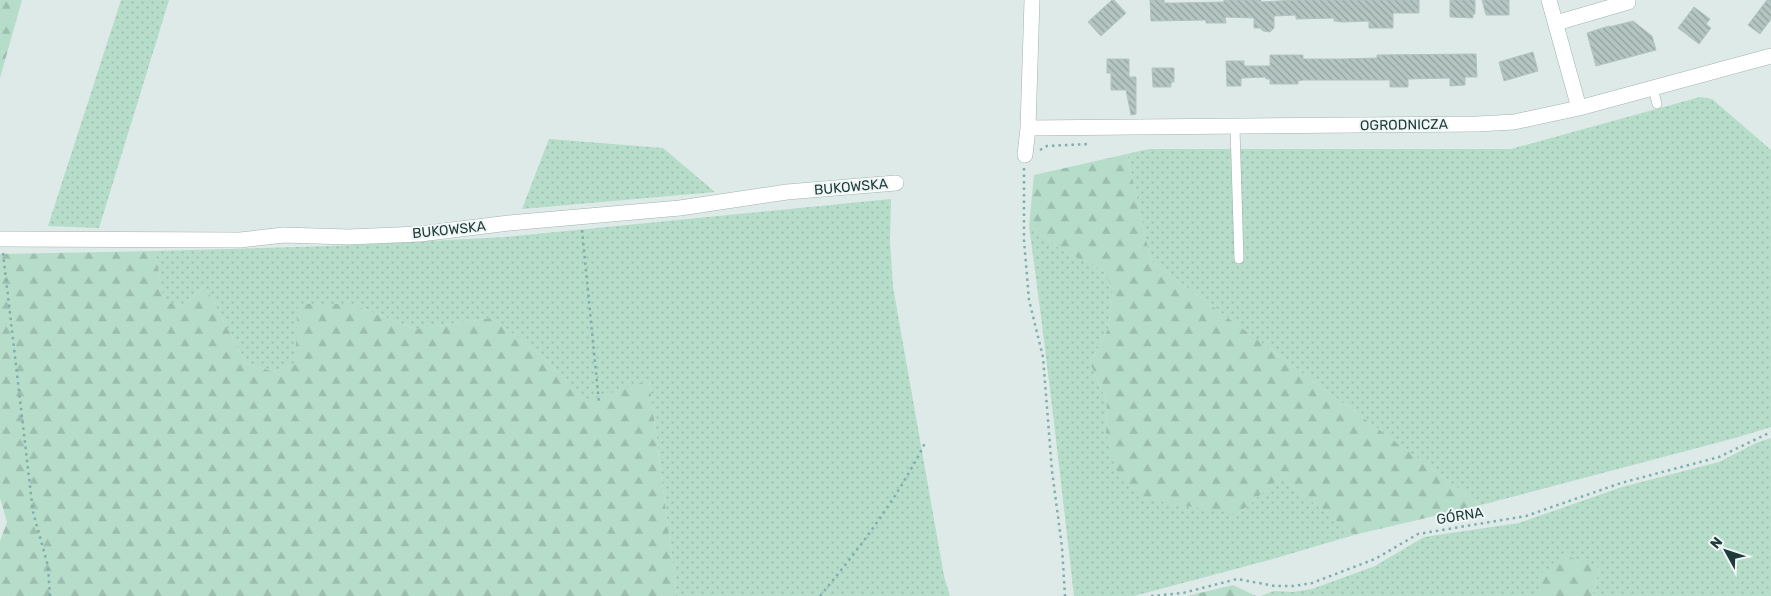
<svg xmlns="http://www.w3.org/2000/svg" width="1771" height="596" viewBox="0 0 1771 596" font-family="Rubik,sans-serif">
	<defs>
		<pattern id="grass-dots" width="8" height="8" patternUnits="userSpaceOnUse" patternTransform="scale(1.25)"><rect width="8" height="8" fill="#b6dcca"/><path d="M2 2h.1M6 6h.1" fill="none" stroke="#9cbeae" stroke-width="1.8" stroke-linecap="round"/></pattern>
		<pattern id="forest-firs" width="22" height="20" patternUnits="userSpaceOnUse" patternTransform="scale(1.25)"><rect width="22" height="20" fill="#b6dcca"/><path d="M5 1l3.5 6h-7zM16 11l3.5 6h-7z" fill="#9cbeae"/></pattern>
		<pattern id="building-back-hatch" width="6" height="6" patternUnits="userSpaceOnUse" patternTransform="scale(1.25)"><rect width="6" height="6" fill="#b4c5c2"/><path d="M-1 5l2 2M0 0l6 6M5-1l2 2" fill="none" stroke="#92a19f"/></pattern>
	</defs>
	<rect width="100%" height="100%" fill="#deeae8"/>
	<path fill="url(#grass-dots)" d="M121 0H169L99 228 48 226Z
		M1700 97 1712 99 1771 150V427L1735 438 1481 505 1151 261 1127 154 1149 149H1511Z
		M549 139 663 148 715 192 522 209Z
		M891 199 890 241 893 287 944 576 950 596H677L649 380 587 402 542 356 492 318 416 329 350 304 295 363 274 372 246 363 205 286 182 306 164 303 155 251 331 246 506 237Z
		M1029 226 1065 252 1103 270 1113 290 1108 329 1090 363 1107 402 1106 433 1238 514 1281 477 1354 535 1269 560 1134 596H1074C1060 473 1046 349 1029 226Z
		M1771 438V596H1592L1600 568 1539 575V596H1261L1274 591 1293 592 1312 589 1375 566 1424 537 1519 523 1622 487 1719 462 1756 443Z"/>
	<path fill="url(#forest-firs)" d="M0 0H22L0 78Z
		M1127 154 1151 261 1481 505 1354 535 1281 477 1238 514 1142 499 1116 470 1106 433 1107 402 1090 363 1108 329 1113 290 1103 270 1065 252 1029 226 1034 175Z
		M155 251 164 302 182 306 205 286 246 363 274 372 295 363 298 304H350L416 329 492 318 542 356 587 401 649 380 677 596H0V541L7 522 0 498V254Z
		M1567 556 1600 568 1592 596H1539L1538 575Z
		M1233 585 1256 596H1187Z"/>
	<path fill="url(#building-back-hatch)" stroke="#b1c4c1" d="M1112 0H1114L1126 13 1101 36 1088 22Z
		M1150 0H1164V3H1176L1224 2V0H1261V2L1296 0H1419V13H1393V28H1369V21L1343 22 1334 21V18L1296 19V15L1274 16V28L1270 32 1263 31 1260 28H1254V18L1225 17 1226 23H1206V20L1151 21Z
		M1450 0H1475V14H1473V18L1450 17Z
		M1482 0H1509V15H1486Z
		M1767 0H1771V19L1760 34 1748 25Z
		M1694 7 1710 19 1706 24 1711 28 1699 44 1678 28Z
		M1633 21 1652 36 1656 50 1596 66 1587 33 1609 26V27Z
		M1533 52 1538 71 1504 81 1499 62Z
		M1476 54 1477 77H1465V85L1450 86V78L1408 79V87H1390V80H1303L1298 81V84H1270V79H1266V77L1241 78V86H1227L1226 61H1244V66H1270V55H1303V59H1341L1377 58V55Z
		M1107 59H1129V77H1136V114L1131 115 1126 90H1111V73H1107Z
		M1152 68H1174V82H1171V87H1153Z"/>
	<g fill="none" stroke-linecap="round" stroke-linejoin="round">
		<g stroke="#a1b2b0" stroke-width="10">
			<path id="service" d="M1653 88 1657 104
				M1235 128 1239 259"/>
		</g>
		<g stroke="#a1b2b0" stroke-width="16">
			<path id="minor" d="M1549 0 1579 108
				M1556 23 1628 2V0
				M1028 128 1477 124 1514 122 1579 108 1771 56
				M1025 155 1028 128 1032 0
				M0 239 240 240 284 235 348 237 420 234 509 223 680 208 787 192 896 183"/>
		</g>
		<path stroke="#7eafac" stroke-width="2.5" stroke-dasharray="2.5 4" stroke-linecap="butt" d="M1040 150 1047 146 1089 144
			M1024 168V240L1029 300 1043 357 1052 471 1062 547 1065 596
			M582 230 599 403
			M3 253 33 512 48 566 50 596
			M820 596C859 549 897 499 925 443
			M1151 596 1183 593 1237 579 1275 586H1294L1312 583 1375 559 1418 534 1526 516 1621 483 1719 457 1771 432"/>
		<use href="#service" stroke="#fff" stroke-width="9"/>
		<use href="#minor" stroke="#fff" stroke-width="15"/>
	</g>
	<g text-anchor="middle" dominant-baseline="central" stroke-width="4" stroke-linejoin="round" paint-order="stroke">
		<g font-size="14" fill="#1f3a3a" stroke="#eff7f5">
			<text transform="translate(1404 125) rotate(-1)">OGRODNICZA</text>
			<text transform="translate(851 187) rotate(-5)">BUKOWSKA</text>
			<text transform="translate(449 230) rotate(-6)">BUKOWSKA</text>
			<text transform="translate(1460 516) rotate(-9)">GÓRNA</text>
		</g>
	</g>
	<g transform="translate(1726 551) rotate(310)" stroke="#eff7f5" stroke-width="4" paint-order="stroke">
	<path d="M0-4L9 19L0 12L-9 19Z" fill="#1f3a3a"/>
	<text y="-8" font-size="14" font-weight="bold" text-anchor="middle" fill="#1f3a3a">N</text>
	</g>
</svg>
